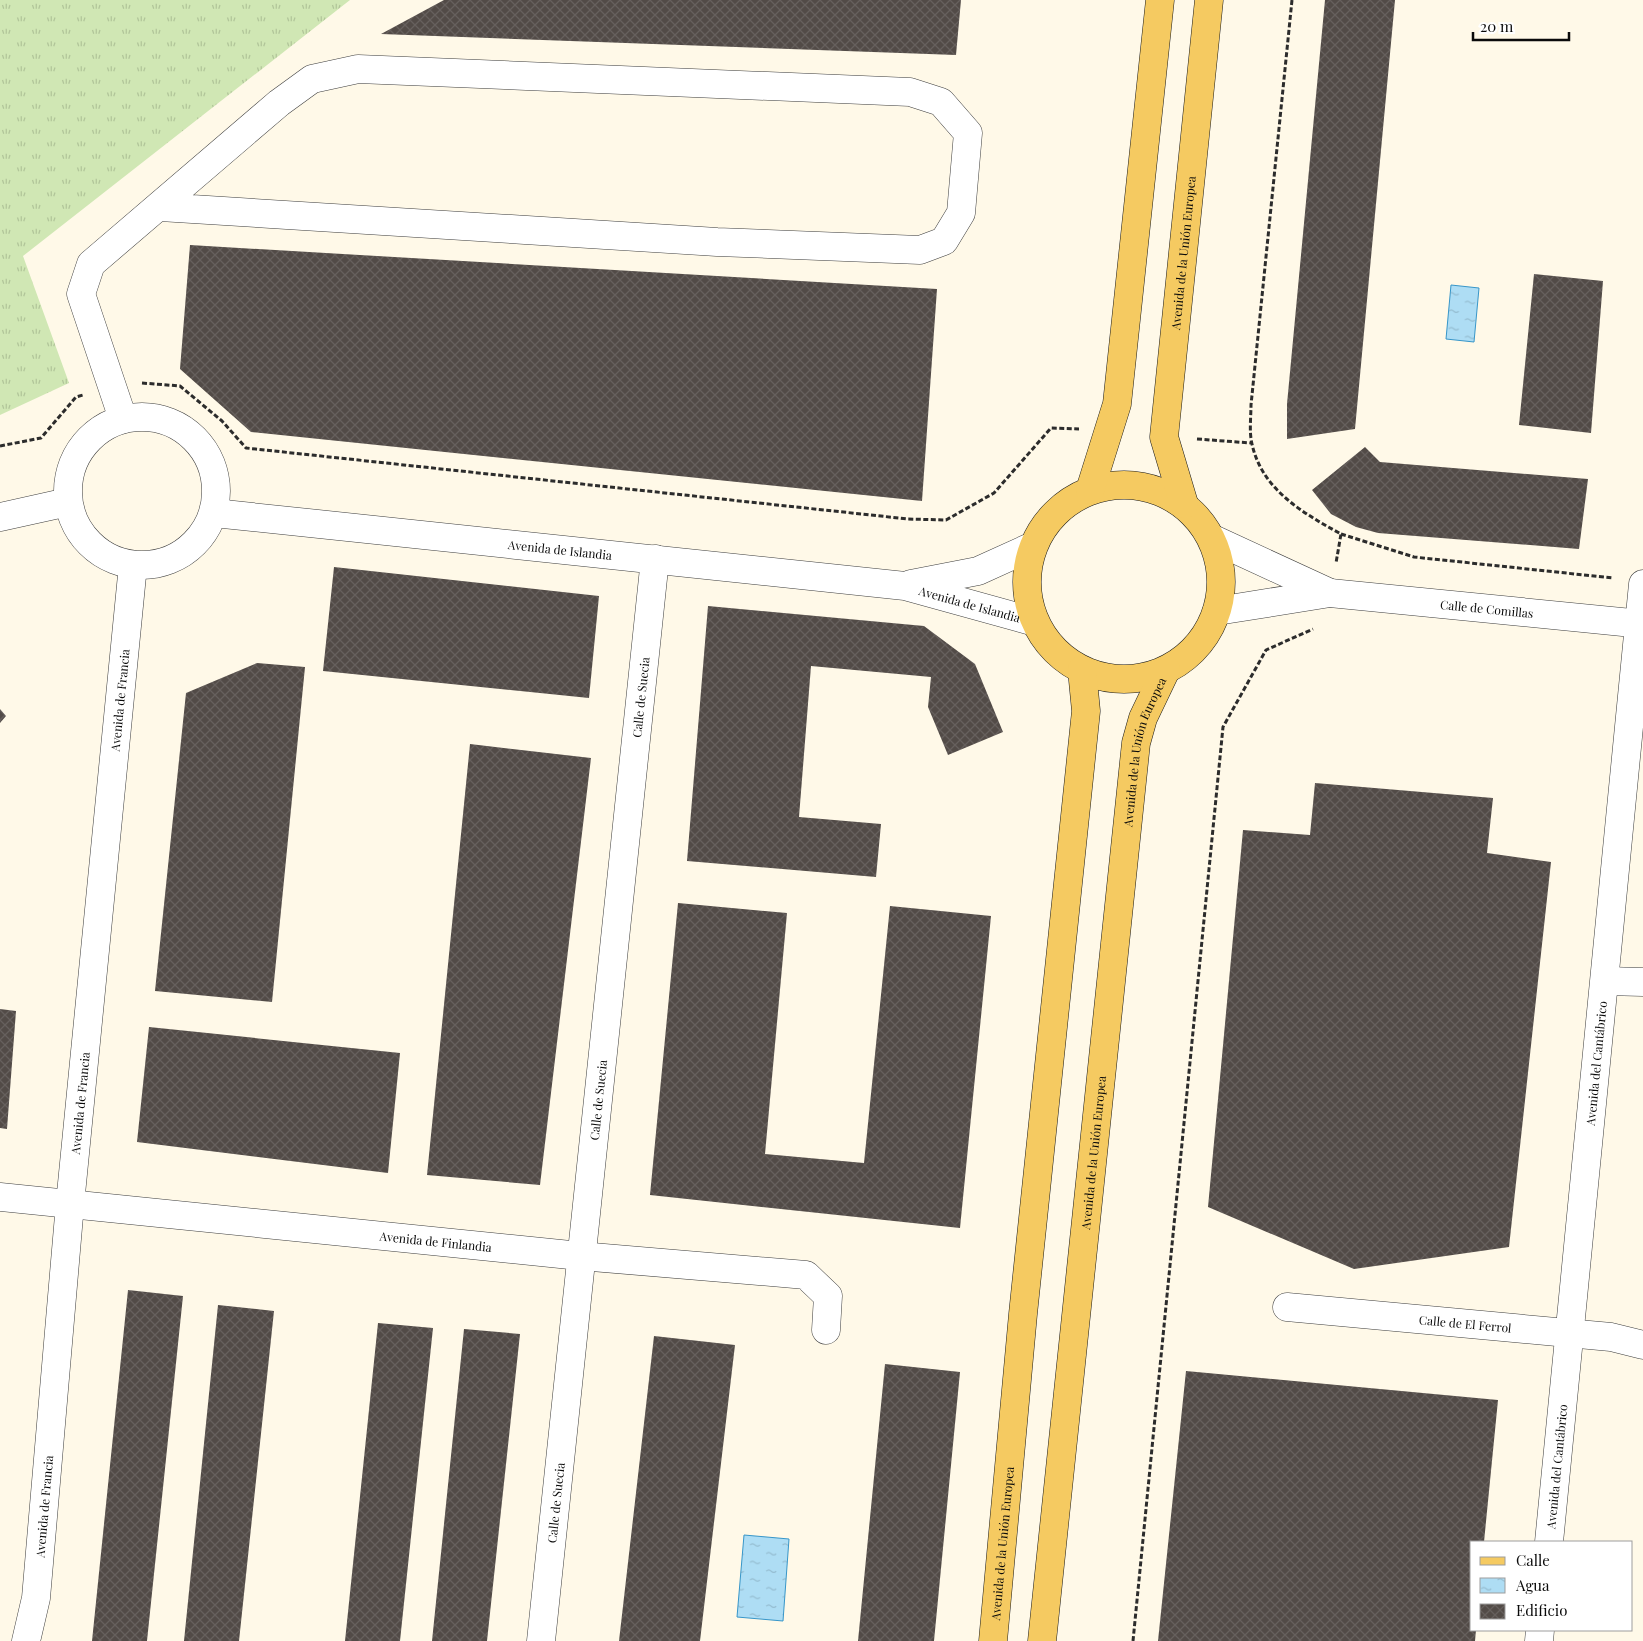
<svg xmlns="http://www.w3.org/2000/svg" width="1643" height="1641" viewBox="0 0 1643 1641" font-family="'Playfair Display',serif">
	<defs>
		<pattern id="grass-tufts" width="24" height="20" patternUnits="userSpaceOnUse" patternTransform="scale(1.25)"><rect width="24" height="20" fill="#d0e7b4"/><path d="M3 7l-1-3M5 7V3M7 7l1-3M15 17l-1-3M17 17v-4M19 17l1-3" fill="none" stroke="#b1c599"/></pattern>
		<pattern id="water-ripples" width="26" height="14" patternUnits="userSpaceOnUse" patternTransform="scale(1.25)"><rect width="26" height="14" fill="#aeddf4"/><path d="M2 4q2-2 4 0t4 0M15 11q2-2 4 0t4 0" fill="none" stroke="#94bcd0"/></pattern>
		<pattern id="building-cross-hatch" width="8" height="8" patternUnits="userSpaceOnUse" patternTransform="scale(1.25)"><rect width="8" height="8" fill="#524b47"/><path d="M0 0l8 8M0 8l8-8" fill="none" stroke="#66605d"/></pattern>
	</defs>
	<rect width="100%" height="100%" fill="#fff9e8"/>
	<path fill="url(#grass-tufts)" d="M0 0H350L23 256 69 383 0 415Z"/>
	<path fill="url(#water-ripples)" stroke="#3796c9" d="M1451 285 1479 288 1474 342 1446 339Z
		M744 1535 789 1539 783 1621 737 1617Z"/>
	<path fill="url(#building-cross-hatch)" d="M444 0H961L956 55 381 34Z
		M1325 0H1395L1355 429 1287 439V404Z
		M190 245 937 289 922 501 251 432 180 369Z
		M1534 274 1603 281 1591 433 1519 425Z
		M1365 447 1380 462 1588 479 1579 549 1378 533 1356 527 1331 514 1312 490Z
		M334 567 599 596 589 698 323 671Z
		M708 606 924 626 975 664 1003 732 948 755 928 707 931 677 811 666 799 817 881 824 876 877 687 861Z
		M257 663 305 667 272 1002 155 991 186 693Z
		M0 709 6 716 0 723Z
		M470 744 591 758 540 1185 427 1175Z
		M1315 783 1493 798 1487 853 1551 862 1509 1247 1354 1269 1208 1207 1243 830 1310 835Z
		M678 903 787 913 765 1154 864 1163 890 906 991 916 960 1228 650 1195Z
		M0 1009 16 1011 7 1129 0 1128Z
		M149 1027 400 1053 388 1173 137 1142Z
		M128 1290 183 1296 147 1641H92Z
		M218 1305 274 1311 239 1641H184Z
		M378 1323 433 1328 400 1641H345Z
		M464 1329 520 1334 487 1641H432Z
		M654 1336 735 1345 700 1641H619Z
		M885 1364 960 1372 934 1641H858Z
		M1186 1371 1498 1400 1484 1542H1472V1630H1476L1475 1641H1158Z"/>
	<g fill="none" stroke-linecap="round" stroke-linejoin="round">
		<g stroke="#3d3d3d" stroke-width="29">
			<g id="minor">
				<circle cx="142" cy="491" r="74"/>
				<path d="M123 419 81 294 91 264 279 103 312 79 358 69 910 92 941 102 968 133 961 213 944 241 920 250 717 242 160 207"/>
				<path id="s1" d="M214 513 905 586 1035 622"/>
				<path d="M0 517 68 502"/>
				<path d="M1213 539 1330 593"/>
				<path d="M911 584 978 571 1033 546"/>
				<path id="s2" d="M1217 611 1330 593 1643 624"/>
				<path d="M1605 981 1643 982"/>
				<path id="s3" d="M0 1197 580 1256 806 1275 828 1296 826 1330"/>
				<path id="s4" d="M1287 1307 1611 1337 1643 1345"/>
				<path id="s5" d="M1549 1542 1643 584"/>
				<path id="s6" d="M26 1641 36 1598 70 1204 133 565"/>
				<path id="s7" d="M541 1641 655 559"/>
				<path d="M1539 1641 1540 1630"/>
			</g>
		</g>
		<g stroke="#1b1b1b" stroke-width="29">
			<g id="major">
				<circle cx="1124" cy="582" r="97"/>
				<path d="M1090 490 1117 404 1160 0"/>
				<path id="s8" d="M1184 504 1164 437 1209 0"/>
				<path id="s9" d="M993 1641 1023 1314 1086 711 1082 670"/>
				<path id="s10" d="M1042 1641 1136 743 1143 718 1166 670"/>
			</g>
		</g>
		<path stroke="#2c2c2c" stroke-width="3" stroke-dasharray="5 2.5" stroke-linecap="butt" d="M1292 0 1251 405C1251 417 1249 432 1252 444 1262 490 1303 513 1341 534L1336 563
			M142 383 180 386 222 421 246 448 908 519 946 520 994 493 1051 428 1079 429
			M1197 439 1251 443
			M0 446 41 438 76 397 83 395
			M1341 534 1414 557 1613 578
			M1133 1641 1223 727 1266 650 1313 629"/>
		<use href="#minor" stroke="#fff" stroke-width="28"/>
		<use href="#major" stroke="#f5ca61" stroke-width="28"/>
	</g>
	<g text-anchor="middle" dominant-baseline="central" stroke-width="5" stroke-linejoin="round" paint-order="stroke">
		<g font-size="12" fill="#0a0a0a" stroke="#fff">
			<text stroke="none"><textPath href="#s8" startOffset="255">Avenida de la Unión Europea</textPath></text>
			<text stroke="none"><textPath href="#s1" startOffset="348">Avenida de Islandia</textPath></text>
			<text stroke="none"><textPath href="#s1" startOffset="762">Avenida de Islandia</textPath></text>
			<text stroke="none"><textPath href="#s2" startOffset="272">Calle de Comillas</textPath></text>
			<text stroke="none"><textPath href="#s7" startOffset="949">Calle de Suecia</textPath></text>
			<text stroke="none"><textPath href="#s6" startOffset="946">Avenida de Francia</textPath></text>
			<text stroke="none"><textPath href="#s10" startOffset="896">Avenida de la Unión Europea</textPath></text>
			<text stroke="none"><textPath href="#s5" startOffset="481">Avenida del Cantábrico</textPath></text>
			<text stroke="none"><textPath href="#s7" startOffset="544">Calle de Suecia</textPath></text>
			<text stroke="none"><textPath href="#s6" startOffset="541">Avenida de Francia</textPath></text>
			<text stroke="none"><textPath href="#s10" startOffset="491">Avenida de la Unión Europea</textPath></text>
			<text stroke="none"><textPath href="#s3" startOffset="438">Avenida de Finlandia</textPath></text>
			<text stroke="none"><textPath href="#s4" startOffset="179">Calle de El Ferrol</textPath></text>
			<text stroke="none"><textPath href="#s5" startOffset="76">Avenida del Cantábrico</textPath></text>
			<text stroke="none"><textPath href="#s7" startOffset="139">Calle de Suecia</textPath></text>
			<text stroke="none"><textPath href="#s6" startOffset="136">Avenida de Francia</textPath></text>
			<text stroke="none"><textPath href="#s9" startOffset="98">Avenida de la Unión Europea</textPath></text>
		</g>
	</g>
	<rect x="1470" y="1541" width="162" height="90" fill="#ffffff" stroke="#9d9d9d"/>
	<rect x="1480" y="1557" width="25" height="8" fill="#f5ca61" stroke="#9d9d9d"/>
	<text x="1516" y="1566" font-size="15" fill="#0a0a0a">Calle</text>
	<rect x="1480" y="1578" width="25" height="15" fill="url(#water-ripples)" stroke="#9d9d9d"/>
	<text x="1516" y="1591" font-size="15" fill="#0a0a0a">Agua</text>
	<rect x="1480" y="1604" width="25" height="15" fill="url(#building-cross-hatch)" stroke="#9d9d9d"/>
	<text x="1516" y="1616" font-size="15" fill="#0a0a0a">Edificio</text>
	<path d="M1473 32v8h96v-8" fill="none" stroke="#0a0a0a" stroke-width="2.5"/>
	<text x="1480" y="32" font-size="15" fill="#0a0a0a" stroke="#ffffff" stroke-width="4" paint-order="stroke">20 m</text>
</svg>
